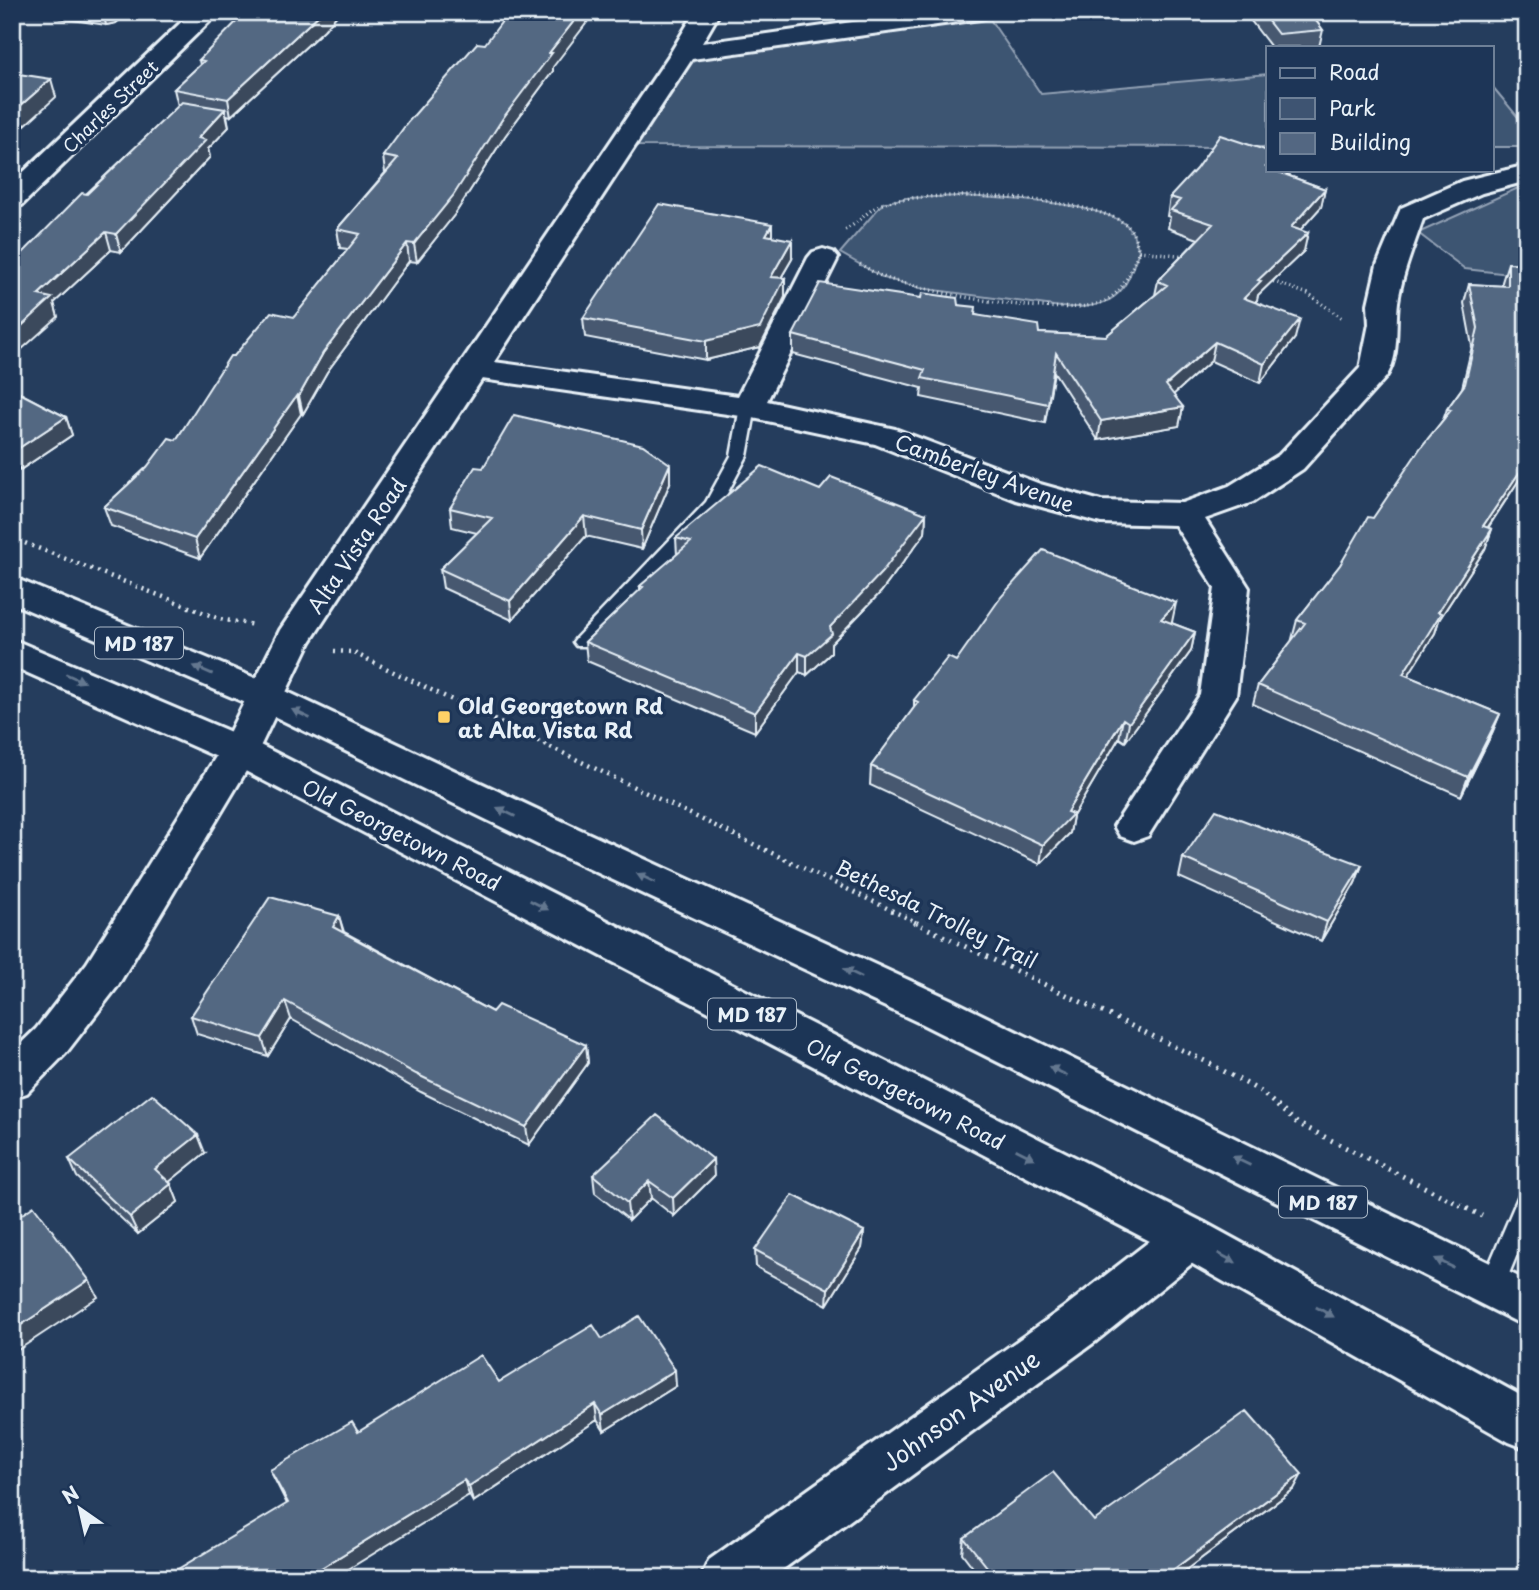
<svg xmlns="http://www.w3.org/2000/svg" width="1539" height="1590" viewBox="0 0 1539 1590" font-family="'Playpen Sans',sans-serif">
	<rect width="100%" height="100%" fill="#253d5d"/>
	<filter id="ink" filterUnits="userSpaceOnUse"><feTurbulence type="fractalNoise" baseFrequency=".0143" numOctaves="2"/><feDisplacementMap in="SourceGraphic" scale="14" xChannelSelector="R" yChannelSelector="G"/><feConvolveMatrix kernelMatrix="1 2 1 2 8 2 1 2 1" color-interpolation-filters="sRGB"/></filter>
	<g filter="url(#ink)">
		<path fill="#3e5472" stroke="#93a2b5" stroke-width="2" d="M985 12 1041 94 1268 74V147L621 146 681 57Z
			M1492 86 1527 128V147H1492Z
			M1527 184V276L1465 269 1418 233Z
			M963 196C1002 198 1093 202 1124 223 1133 229 1136 242 1139 251 1134 262 1132 273 1126 283 1113 307 1085 308 1061 307L920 288 884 278 840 253 883 203 906 198Z"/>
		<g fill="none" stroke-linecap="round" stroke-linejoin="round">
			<g stroke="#e8f1f8" stroke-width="5">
				<path id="service" d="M748 402 756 407 747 456 719 509 588 646H576L573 642 576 638 706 502 731 456 740 407Z
					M1527 1192V1230L1504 1286 1500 1294 1492 1297 1484 1294 1480 1286 1519 1195Z"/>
			</g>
			<g stroke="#e8f1f8" stroke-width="6">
				<path id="minor" d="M192 12H219L22 205 12 207V183Z
					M695 12H720L702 43 924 12H992L989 17 980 19 692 59 494 362 738 396 808 258 813 252 823 249 833 252 838 258 767 401 895 429 1040 484 1101 501 1182 503 1229 486 1279 455 1360 368 1369 324 1368 304 1377 265 1401 208 1462 181 1527 165V181L1482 193 1423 219C1414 246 1402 274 1398 302 1395 326 1400 356 1386 377L1303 469 1253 502 1205 519 1249 588 1236 696 1148 836 1134 841 1120 836 1114 826 1200 695 1215 588 1175 525 1101 523 1016 500 875 444 748 417 482 379 310 642 258 751 117 987 66 1053 27 1093 12 1098V1052L36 1029 87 963 222 747 280 630 668 57Z
					M1189 1217 1205 1223 1212 1238 1205 1253 1096 1341 771 1578H701L709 1560 1062 1309 1173 1223Z"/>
			</g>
			<g stroke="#e8f1f8" stroke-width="6">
				<path id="primary" d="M12 577 279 688 581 830 950 999 1527 1281V1327L920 1023 553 852 253 706 12 603Z
					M12 639 252 741 1205 1223 1527 1399V1449L1509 1442 1173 1253 226 761 12 666Z"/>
			</g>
			<path stroke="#e8f1f8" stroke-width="3.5" stroke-dasharray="1 3.5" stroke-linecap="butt" d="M845 230C859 223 869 208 885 203 931 189 1084 196 1124 223 1133 229 1136 241 1139 251L1187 256
				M860 264C869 269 878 276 889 279 931 293 1070 321 1107 300 1125 290 1131 269 1139 251
				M1269 280 1308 294 1342 318"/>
			<path stroke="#e8f1f8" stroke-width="4.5" stroke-dasharray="2 5" stroke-linecap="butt" d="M12 538 220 619 254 625
				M334 651 352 652 918 923"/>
			<path stroke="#e8f1f8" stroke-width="5" stroke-dasharray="2 6" stroke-linecap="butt" d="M914 922 1205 1061 1260 1091 1297 1123 1482 1216
				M1518 1472 1527 1477"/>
			<use href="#service" fill="#1d3557" fill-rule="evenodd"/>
			<use href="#minor" fill="#1d3557" fill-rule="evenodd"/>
			<use href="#primary" fill="#1d3557" fill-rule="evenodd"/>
		</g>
		<path fill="#475970" stroke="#e8f1f8" stroke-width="2" d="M59 12H128L116 23 106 25 60 18Z
			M1249 12H1309L1323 30 1319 47H1271L1248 17Z
			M324 30 231 116 227 115 229 127 208 149 210 157 121 252 111 250 54 303 58 317 13 263 179 106H178L174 89 200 65 199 60Z
			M553 67V71L505 136 455 214 417 262 409 261 327 372 303 414H301L200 558 111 526 104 507 176 440 234 356 294 317 348 249 340 248 337 229 385 173 383 156Z
			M1268 170H1278V172L1325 189 1321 207 1300 230 1304 251 1258 295 1257 300 1255 302 1295 338 1260 383 1211 361 1173 395 1183 407 1179 426 1098 440 1054 372 1045 423 921 397 922 388 793 354V335L958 305 976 315 1039 333 1106 336 1155 295 1158 281 1198 239 1168 228 1170 217 1167 216 1170 197Z
			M792 259 781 278 785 297 760 347 706 360 585 337 583 318Z
			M1508 263 1527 264V471L1519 480 1488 528 1492 529 1485 549 1439 620 1435 633 1407 676 1500 714 1492 733 1461 796 1253 704 1258 685 1293 639H1292L1297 620 1340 565 1443 420 1447 409 1462 388 1472 346 1464 303 1469 284 1502 286V282Z
			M12 389 66 417 72 435 20 470 12 466Z
			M483 468 670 483 642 549 586 536 512 620 443 588 440 569 477 533 452 527 450 508Z
			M820 490 926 514 925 533 881 592 831 644V653L807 675 799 672 755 732 587 661 585 642 640 590V586L677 555 676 538Z
			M1171 623 1195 632 1191 651 1125 742 1119 738 1073 816 1070 833 1040 864 870 785 871 766 914 708V700L956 661Z
			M1183 858 1362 865 1355 883 1321 941 1179 877Z
			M339 916 344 932 492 1012 586 1045 588 1063 529 1145 421 1092 291 1019 268 1056 197 1034 191 1016Z
			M205 1153 169 1182 171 1184 178 1202 138 1234 77 1177 69 1159Z
			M593 1175 714 1176 674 1216 651 1198 629 1220 595 1193Z
			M864 1231 862 1248 827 1305 756 1267 755 1250Z
			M602 1339 676 1386 604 1431 597 1420 473 1502 469 1495 287 1504 270 1470 358 1432 499 1382Z
			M1294 1489 1175 1578H981L962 1553 964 1538 1094 1521Z"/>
		<path fill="#3a485b" stroke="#e8f1f8" stroke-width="2" d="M103 12H128L116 23 106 25Z
			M322 12H340L324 30 231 116 228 99Z
			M581 12H595L553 67V71L505 136 455 214 417 262 414 244 549 53Z
			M51 79 56 97 12 137V113Z
			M225 109 229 127 208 149 210 157 121 252 116 234 198 138Z
			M1325 189 1321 207 1286 246 1291 227Z
			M772 224V243L766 235Z
			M106 232 111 250 54 303 58 317 12 358V335L38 295Z
			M1308 233 1304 251 1258 295 1257 300 1240 317 1244 298 1258 280Z
			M792 240V259L771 295V277Z
			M407 243 409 261 327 372 303 414 299 396 323 353Z
			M785 278V297L760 347 706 360V341Z
			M1300 319 1295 338 1260 383 1264 364Z
			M1215 342 1211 361 1163 404 1166 385Z
			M297 395 301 414 200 558 195 539Z
			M1183 407 1179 426 1098 440 1101 421Z
			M66 417 72 435 20 470 13 452Z
			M1527 461V471L1519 480 1476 545 1483 526Z
			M670 464V483L642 549 641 530Z
			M926 514 925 533 881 592 831 644V653L807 675V656L830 627Z
			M584 516 586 536 512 620 510 601Z
			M1492 529 1485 549 1439 620 1435 633 1397 693 1403 674 1438 612Z
			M1176 603 1172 622 1157 638 1161 619Z
			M1195 632 1191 651 1125 742 1129 723Z
			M799 653V672L755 732V713Z
			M1500 714 1492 733 1461 796 1468 777Z
			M1123 719 1119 738 1073 816 1070 833 1040 864 1043 845 1067 812Z
			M1362 865 1355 883 1321 941 1327 922Z
			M339 916 344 935 333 927Z
			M285 1001 291 1019 268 1056 262 1038Z
			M586 1045 588 1063 529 1145 526 1127Z
			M198 1135 205 1153 163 1187 155 1169Z
			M713 1159 714 1176 674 1216 673 1198Z
			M649 1181 651 1198 629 1220 627 1203Z
			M171 1184 178 1202 138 1234 130 1217Z
			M864 1231 862 1248 827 1305 828 1289Z
			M89 1280 98 1297 12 1354V1331Z
			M675 1370 676 1386 604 1431 602 1415Z
			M595 1404 597 1420 473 1502 469 1486Z
			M1302 1474 1294 1489 1175 1578H1162Z
			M464 1480 469 1495 334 1578H305Z"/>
		<path fill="#536782" stroke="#e8f1f8" stroke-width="2" d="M246 12H322L228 99 174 89 204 61 199 60Z
			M509 12H581L549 53H552L503 118 453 196 414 244 407 243 323 353 299 396 297 395 195 539 104 507 147 467 169 438 176 440 230 356H234L271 312 294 317 360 234 337 229 398 159 383 156 408 122 477 43 485 44Z
			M1261 12H1309L1323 30 1278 34Z
			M12 73 51 79 12 113Z
			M182 102 225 109 198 138 206 140 116 234 106 232 38 295 52 298 12 335V263H13L82 193 87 194Z
			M1220 135 1268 151V166L1266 167 1268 168V170H1273L1325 189 1291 227 1308 233 1258 280 1261 281 1244 298 1300 319 1264 364 1215 342 1166 385 1183 407 1101 421 1056 353 1048 404 922 378 925 370 793 335 820 283 921 298 922 293 957 298 958 305 976 307 975 315 1038 325 1039 333 1106 336 1167 285 1158 281 1213 224 1171 210 1180 200 1170 197 1196 169Z
			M659 204 772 224 766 235 792 240 771 277 785 278 760 328 706 341 583 318Z
			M1508 263 1527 264V461L1483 526 1492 529 1438 612 1441 613 1403 674 1500 714 1468 777 1258 685 1305 623 1297 620 1340 565 1368 517 1373 518 1421 447 1451 410 1447 409 1465 384 1478 328 1469 284 1508 286Z
			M12 389 66 417 13 452 12 451Z
			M514 415 643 445 670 464 641 530 584 516 510 601 440 569 492 518 450 508 475 467 483 468Z
			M762 466 820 490 831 477 926 514 882 572 830 627 832 634 807 656 799 653 755 713 585 642 643 587 640 586 691 542 676 538Z
			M1043 550 1176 603 1161 619 1195 632 1129 723 1123 719 1067 812 1073 814 1043 845 871 766 918 702 914 700 948 657 956 661 1001 597Z
			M1216 810 1362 865 1327 922 1183 858Z
			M270 897 339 916 333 927 492 1012 498 1005 586 1045 526 1127 416 1074 285 1001 262 1038 191 1016Z
			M152 1094 198 1135 155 1169 171 1184 130 1217 69 1159Z
			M657 1115 713 1159 673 1198 649 1181 627 1203 593 1175Z
			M793 1195 864 1231 828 1289 755 1250Z
			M34 1206 89 1280 12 1331V1221Z
			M639 1316 675 1370 602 1415 595 1404 469 1486 464 1480 305 1578H163L288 1503 270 1470 352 1422 358 1432 481 1355 499 1382 593 1325 602 1339Z
			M1247 1411 1302 1474 1162 1578H996L964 1538 1053 1472 1094 1521Z"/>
		<defs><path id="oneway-solid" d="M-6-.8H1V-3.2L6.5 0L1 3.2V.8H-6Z" transform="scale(1.75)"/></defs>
		<g fill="#64778f">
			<use href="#oneway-solid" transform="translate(203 670) rotate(-157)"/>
			<use href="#oneway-solid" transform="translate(75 678) rotate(24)"/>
			<use href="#oneway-solid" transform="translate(301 714) rotate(-154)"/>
			<use href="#oneway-solid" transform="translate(506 812) rotate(-154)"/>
			<use href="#oneway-solid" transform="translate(646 878) rotate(-155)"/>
			<use href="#oneway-solid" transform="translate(539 905) rotate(27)"/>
			<use href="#oneway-solid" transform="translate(853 973) rotate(-155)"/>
			<use href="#oneway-solid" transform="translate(1058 1071) rotate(-154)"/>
			<use href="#oneway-solid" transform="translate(1025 1154) rotate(27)"/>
			<use href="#oneway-solid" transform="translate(1241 1161) rotate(-154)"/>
			<use href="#oneway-solid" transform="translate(1227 1258) rotate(28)"/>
			<use href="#oneway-solid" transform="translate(1444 1263) rotate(-154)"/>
			<use href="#oneway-solid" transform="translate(1325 1312) rotate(29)"/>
		</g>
	</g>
	<rect fill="#ffd166" stroke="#1d3557" stroke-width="2.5" x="437" y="710" width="14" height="14" rx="3.5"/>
	<g text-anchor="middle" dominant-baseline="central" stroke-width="7" stroke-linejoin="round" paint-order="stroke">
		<g font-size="18" fill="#e8f1f8" stroke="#1d3557">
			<text transform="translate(110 106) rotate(-44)">Charles Street</text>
		</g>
		<g fill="#1d3557" stroke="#abb9c8" stroke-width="2">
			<rect x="95" y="627.5" width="88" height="31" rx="5"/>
			<rect x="708" y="998.5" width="88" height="31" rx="5"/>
			<rect x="1279" y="1186.5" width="88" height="31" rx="5"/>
		</g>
		<g font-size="19" font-weight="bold" fill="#e8f1f8">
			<text x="139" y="643">MD 187</text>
			<text x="752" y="1014">MD 187</text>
			<text x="1323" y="1202">MD 187</text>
		</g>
		<g font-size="21" fill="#e8f1f8" stroke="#1d3557">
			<text transform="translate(985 472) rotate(20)">Camberley Avenue</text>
			<text transform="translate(356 545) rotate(-56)">Alta Vista Road</text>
			<text transform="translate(402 834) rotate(27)">Old Georgetown Road</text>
			<text transform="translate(937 913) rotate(26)">Bethesda Trolley Trail</text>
			<text transform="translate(906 1093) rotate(27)">Old Georgetown Road</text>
		</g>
		<g font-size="21" font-weight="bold" fill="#e8f1f8" stroke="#1d3557" text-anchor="start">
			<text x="458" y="705">Old Georgetown Rd<tspan x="458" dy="24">at Alta Vista Rd</tspan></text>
		</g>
		<g font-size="24" fill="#e8f1f8" stroke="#1d3557">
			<text transform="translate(960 1410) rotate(-36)">Johnson Avenue</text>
		</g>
	</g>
	<rect width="1539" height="1590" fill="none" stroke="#1d3557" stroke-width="42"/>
	<rect x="21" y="21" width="1497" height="1548" fill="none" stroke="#e8f1f8" stroke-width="2.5" filter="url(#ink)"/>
	<rect x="1266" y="46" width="228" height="126" fill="#1d3557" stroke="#6e8097" stroke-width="2"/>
	<rect x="1280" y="68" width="35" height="10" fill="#1d3557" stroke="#6e8097" stroke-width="2"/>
	<text x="1329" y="80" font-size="21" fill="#e8f1f8">Road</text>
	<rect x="1280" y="98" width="35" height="21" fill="#3e5472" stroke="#6e8097" stroke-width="2"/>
	<text x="1329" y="116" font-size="21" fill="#e8f1f8">Park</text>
	<rect x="1280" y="133" width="35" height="21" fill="#536782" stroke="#6e8097" stroke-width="2"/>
	<text x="1329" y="150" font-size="21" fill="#e8f1f8">Building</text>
	<g transform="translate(80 1509) rotate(326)" stroke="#1d3557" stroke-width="5" paint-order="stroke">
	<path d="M0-5L12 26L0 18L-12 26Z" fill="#e8f1f8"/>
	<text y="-10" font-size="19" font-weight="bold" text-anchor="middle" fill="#e8f1f8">N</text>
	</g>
</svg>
